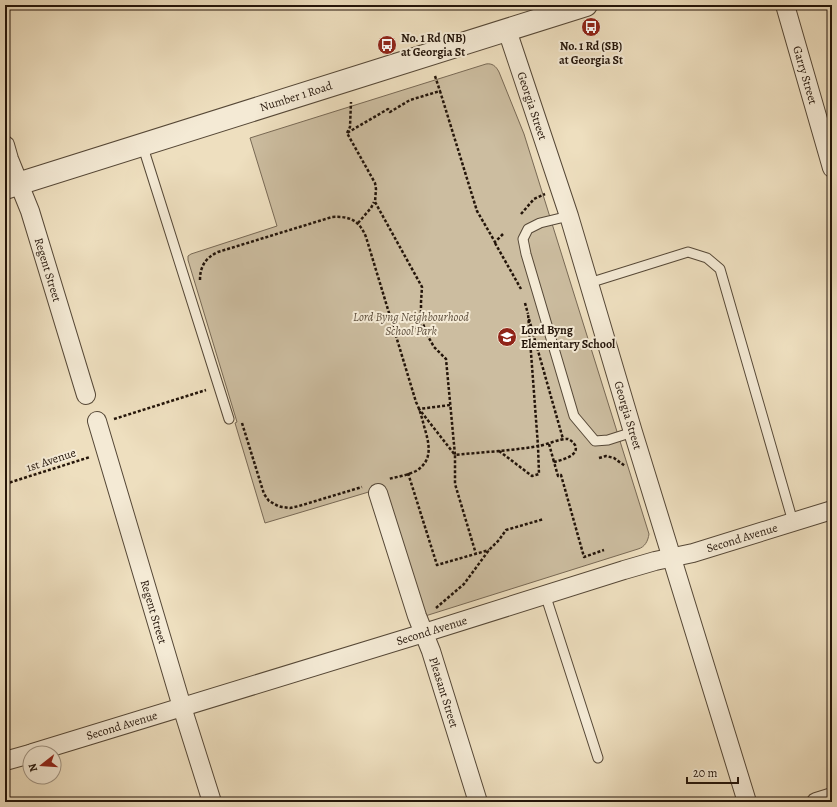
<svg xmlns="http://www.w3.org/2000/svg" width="837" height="807" viewBox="0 0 837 807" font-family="Alegreya,serif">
	<rect width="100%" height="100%" fill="#eedfbf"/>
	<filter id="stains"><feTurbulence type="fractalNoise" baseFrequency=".005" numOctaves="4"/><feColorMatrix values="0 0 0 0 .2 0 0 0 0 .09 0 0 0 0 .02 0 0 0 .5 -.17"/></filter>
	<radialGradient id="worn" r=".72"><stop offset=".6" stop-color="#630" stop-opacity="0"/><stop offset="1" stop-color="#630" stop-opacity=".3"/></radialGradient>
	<path fill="#ccbda0" stroke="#786955" d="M486 64C492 63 496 66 499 72L524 134 649 534C648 541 645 547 638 549L422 617 382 488 265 523 235 423 237 422 188 260V256L191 254 277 226 250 138Z"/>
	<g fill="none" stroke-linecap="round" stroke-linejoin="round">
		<g stroke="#564837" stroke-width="11">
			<path id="service" d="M142 144 229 419
				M569 216 540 223 528 229 523 239 526 254 574 416 595 441 608 440 633 432
				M589 283 688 252 707 258 720 269 793 522
				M545 594 598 758"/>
		</g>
		<g stroke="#564837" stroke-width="20">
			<g id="minor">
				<path id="s1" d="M785 5 832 168"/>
				<path id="s2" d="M507 30 569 216 633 432 747 802"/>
				<path id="s3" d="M5 145 9 159 30 211 86 395"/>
				<path id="s4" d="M97 421 182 707 212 802"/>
				<path id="s5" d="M378 493 417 616 431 651 478 802"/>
				<path id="s6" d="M32 753 424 633 624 570 655 561 693 553 832 510"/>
				<path d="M5 761 30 754"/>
				<path d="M816 802 832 797"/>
			</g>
		</g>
		<g stroke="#564837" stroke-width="24">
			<g id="tertiary">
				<path id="s7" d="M5 188 586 5"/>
			</g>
		</g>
		<path stroke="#24150a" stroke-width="2.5" stroke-dasharray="3 2" stroke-linecap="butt" d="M435 76 440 91
			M347 133 350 127 351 102
			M521 214 534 199 545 194
			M358 223 371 208 374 202
			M503 234 495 242 477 211 440 91 410 100 390 112 388 109 347 133 375 183 376 189 375 202 422 287 421 302V314L425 331 434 347 446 359 455 455C482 452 511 451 538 446 546 445 561 438 568 439 571 440 573 442 575 445 580 456 561 460 554 462L558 476 561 475 584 557 604 550
			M495 243 521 289
			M200 280C200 267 205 258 218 252L332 217C350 216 359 220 366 237L416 402C420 410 422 418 424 426 429 443 434 460 416 471 408 475 397 477 388 479
			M525 303 528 314
			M529 319 563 439
			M395 334 424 325
			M450 405 419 409 455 455V484L476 554
			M114 419 206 390
			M242 423 264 494 269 501 278 506 282 507 290 508 299 506 362 487
			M549 444 554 462
			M499 451 532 476 539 474 538 446 528 313
			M599 458 606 456 614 458 625 466
			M408 473 437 565 489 550
			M5 484 90 457
			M436 608 464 584 489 550 499 540 506 530 544 519"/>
		<use href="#service" stroke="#f4ead5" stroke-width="9"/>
		<use href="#minor" stroke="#f4ead5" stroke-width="18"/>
		<use href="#tertiary" stroke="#f4ead5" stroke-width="22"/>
	</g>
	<defs>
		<g id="bus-disc" transform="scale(1)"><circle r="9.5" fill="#8f2418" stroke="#f4ead5"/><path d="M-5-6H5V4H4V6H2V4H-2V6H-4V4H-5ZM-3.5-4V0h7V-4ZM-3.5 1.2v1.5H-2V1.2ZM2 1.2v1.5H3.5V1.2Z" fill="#fff"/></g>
		<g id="school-disc" transform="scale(1)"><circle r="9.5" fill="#8f2418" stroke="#f4ead5"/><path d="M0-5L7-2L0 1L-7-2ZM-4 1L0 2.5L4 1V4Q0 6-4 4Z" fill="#fff"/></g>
	</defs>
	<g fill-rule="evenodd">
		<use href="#bus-disc" x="591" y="27"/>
		<use href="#bus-disc" x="387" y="45"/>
		<use href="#school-disc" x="507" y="337"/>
	</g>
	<g text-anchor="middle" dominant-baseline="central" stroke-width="4" stroke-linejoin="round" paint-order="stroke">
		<g font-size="12" font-weight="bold" fill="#24150a" stroke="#f4ead5" text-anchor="start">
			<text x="401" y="38">No. 1 Rd (NB)<tspan x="401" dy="14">at Georgia St</tspan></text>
			<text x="591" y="46" text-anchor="middle">No. 1 Rd (SB)<tspan x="591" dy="14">at Georgia St</tspan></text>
			<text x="521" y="330">Lord Byng<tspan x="521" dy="14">Elementary School</tspan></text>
		</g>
		<g font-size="12" fill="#24150a" stroke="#f4ead5">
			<text stroke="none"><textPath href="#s1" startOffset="73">Garry Street</textPath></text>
			<text stroke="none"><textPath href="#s7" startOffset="305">Number 1 Road</textPath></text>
			<text stroke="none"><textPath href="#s2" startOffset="80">Georgia Street</textPath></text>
			<text stroke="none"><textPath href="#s3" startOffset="132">Regent Street</textPath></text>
			<text stroke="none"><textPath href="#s2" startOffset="404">Georgia Street</textPath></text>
			<text transform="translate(51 460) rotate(-18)">1st Avenue</text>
			<text stroke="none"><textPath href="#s6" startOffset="742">Second Avenue</textPath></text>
			<text stroke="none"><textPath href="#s4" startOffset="199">Regent Street</textPath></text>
			<text stroke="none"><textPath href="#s6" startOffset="418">Second Avenue</textPath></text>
			<text stroke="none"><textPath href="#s5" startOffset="210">Pleasant Street</textPath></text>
			<text stroke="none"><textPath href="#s6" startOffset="94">Second Avenue</textPath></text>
		</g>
		<g font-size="12" font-style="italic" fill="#5f503e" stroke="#f4ead5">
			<text x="411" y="317">Lord Byng Neighbourhood<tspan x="411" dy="14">School Park</tspan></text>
		</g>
	</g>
	<rect width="837" height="807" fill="none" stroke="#eedfbf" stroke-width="20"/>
	<rect x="6" y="6" width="825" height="795" fill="none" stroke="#24150a" stroke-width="2"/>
	<rect x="10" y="10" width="817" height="787" fill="none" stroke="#24150a"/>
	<g transform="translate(42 765) rotate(253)"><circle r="19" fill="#f4ead5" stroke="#a19584"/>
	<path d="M0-3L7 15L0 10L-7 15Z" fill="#8f2418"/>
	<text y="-6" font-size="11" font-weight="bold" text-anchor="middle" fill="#24150a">N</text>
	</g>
	<path d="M687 777v6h51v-6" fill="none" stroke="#24150a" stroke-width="2"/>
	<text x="693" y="777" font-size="12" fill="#24150a" stroke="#f4ead5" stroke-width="3" paint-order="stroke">20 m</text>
	<rect width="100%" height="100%" filter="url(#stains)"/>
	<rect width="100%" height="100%" fill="url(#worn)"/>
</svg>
